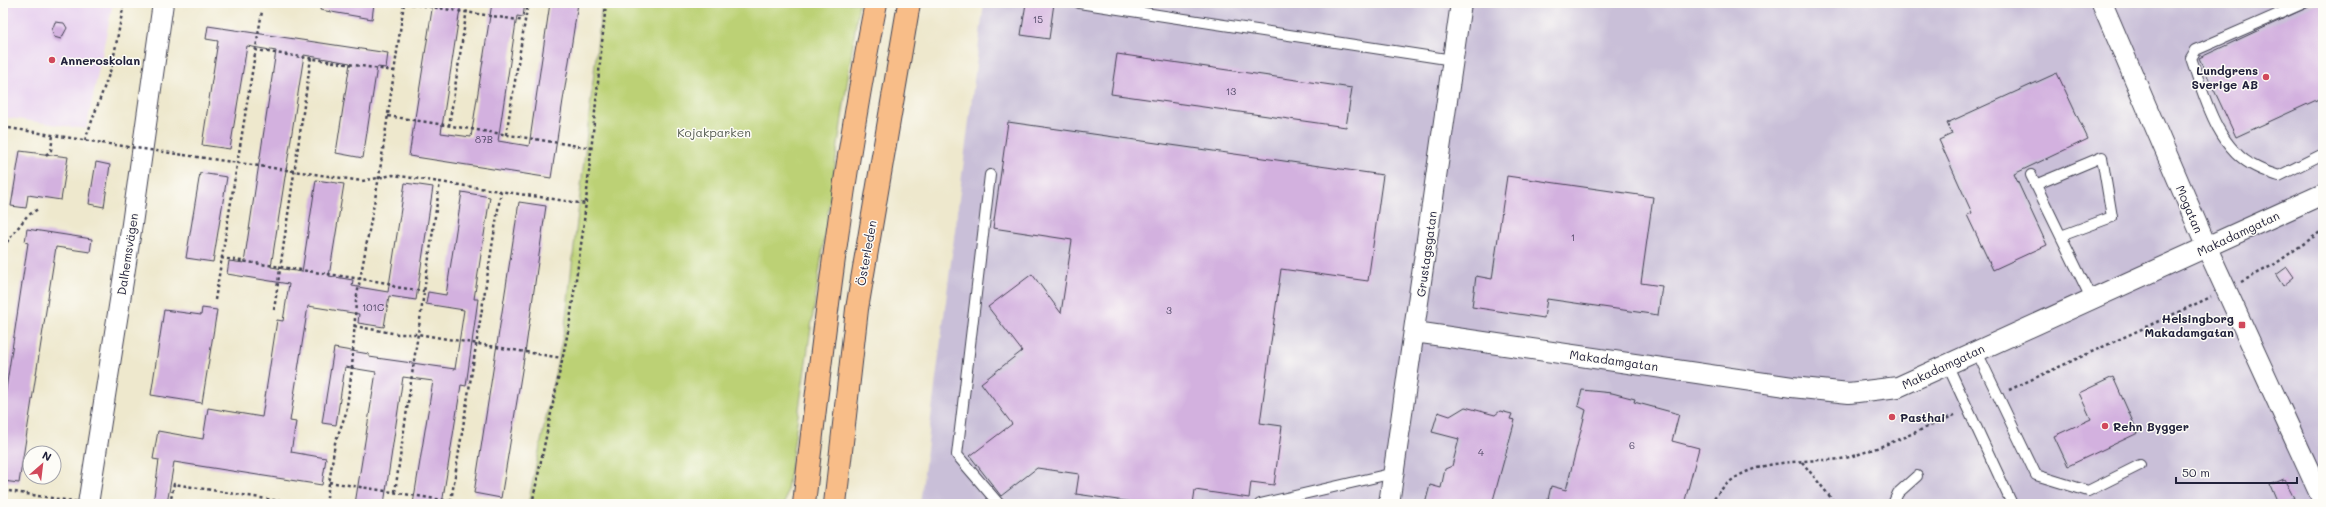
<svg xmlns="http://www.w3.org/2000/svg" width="2326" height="507" viewBox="0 0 2326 507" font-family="Mali,sans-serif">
	<rect width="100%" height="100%" fill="#fdfcf7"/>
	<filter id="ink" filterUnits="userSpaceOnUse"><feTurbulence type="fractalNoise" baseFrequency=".025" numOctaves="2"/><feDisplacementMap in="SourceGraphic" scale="8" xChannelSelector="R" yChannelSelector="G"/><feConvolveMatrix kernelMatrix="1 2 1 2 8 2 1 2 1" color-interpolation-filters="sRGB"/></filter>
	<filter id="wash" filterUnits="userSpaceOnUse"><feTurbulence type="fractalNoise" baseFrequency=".012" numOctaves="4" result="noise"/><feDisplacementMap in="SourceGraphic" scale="16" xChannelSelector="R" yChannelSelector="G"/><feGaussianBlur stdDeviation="0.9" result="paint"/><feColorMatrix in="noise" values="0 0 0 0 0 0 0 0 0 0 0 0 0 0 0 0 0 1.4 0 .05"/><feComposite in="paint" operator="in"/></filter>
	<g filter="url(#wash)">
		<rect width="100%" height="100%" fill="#eee8cd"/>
		<path fill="#e8d2ef" d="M3 3H113L86 129 3 117Z"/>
		<path fill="#c9bfd8" d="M984 3H2323V504H920Z"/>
		<path fill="#bcd175" stroke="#6f7a58" d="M602 3H859L785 504H528L565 326Z"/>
		<g id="blocks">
			<path fill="#d3b1df" d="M321 3H374L372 19 320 10Z
				M433 3H461L441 133 471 137 492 3H525L523 17 517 16 498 141 529 146 550 3H578L551 178 409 156Z
				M1026 3H1054L1049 39 1021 35Z
				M2317 3H2320L2323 10V97L2236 137 2199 58Z
				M55 22 64 23 67 28 61 39 54 37 52 30Z
				M208 26 388 53 386 68 377 67 363 158 336 153 350 63 304 55 271 267 302 272 316 180 344 184 329 276 353 280 352 286 388 292 405 183 433 187 416 300 389 296 384 327 358 323 359 314 308 306 290 421 296 422 291 452 326 458 322 485 174 462 167 504H153L159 460 153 459 158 431 203 439 208 408 262 417 277 320 283 321 289 284 227 274 229 261 244 263 276 51 247 46 230 149 202 145 218 41 206 39Z
				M1117 54 1352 88 1346 127 1111 94Z
				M2057 73 2088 139 2014 174 2047 245 1993 270 1967 215 1972 213 1939 140 1952 134 1947 123Z
				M1008 122 1383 175 1368 281 1281 269 1260 423 1282 426 1274 485 1251 482 1249 498 1195 490 1193 504H1146L1076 494 1079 474 1037 468 1001 496 970 456 1012 424 981 383 1022 351 988 307 1032 274 1061 313 1072 240 993 228Z
				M20 151 68 157 61 200 28 195 26 208 11 206Z
				M96 162 110 165 104 207 89 204Z
				M200 173 227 177 213 262 186 258Z
				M1507 176 1653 197 1641 283 1662 286 1658 315 1547 299 1544 318 1472 307 1476 276 1492 279Z
				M462 192 490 197 474 299H478L466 386 461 385 442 504H413L433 381 403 377 384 504H355L376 372 345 367 336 425 322 423 334 348 369 354V357L455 369 464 310 426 304 428 292 446 295Z
				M519 202 546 206 526 346 501 498 474 493Z
				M27 229 92 239 90 252 56 247 19 483 3 481V409L28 243 25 242Z
				M2287 267 2294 277 2283 286 2276 275Z
				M202 308 217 310 202 403 151 395 164 310 201 315Z
				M2113 377 2138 433 2068 466 2054 436 2091 419 2079 393Z
				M1582 390 1612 393 1635 399 1634 402 1679 414 1672 441 1699 448 1684 504H1547L1551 486 1566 490 1586 410 1578 406Z
				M1465 407 1495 415 1500 411 1512 414 1510 419 1515 420 1492 504H1425L1430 485 1441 488 1445 469 1452 466 1459 439 1432 432 1438 412 1450 416Z
				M2284 479 2294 498 2278 504 2270 485Z"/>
		</g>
	</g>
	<g filter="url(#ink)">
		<use href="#blocks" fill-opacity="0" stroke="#414051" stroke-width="1"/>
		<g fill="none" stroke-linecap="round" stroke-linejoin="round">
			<g stroke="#414051" stroke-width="12">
				<path id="service" d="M1079 3 1453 60
					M2304 3 2196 50 2191 58C2204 95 2217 149 2256 167 2263 171 2271 173 2279 176L2323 154
					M990 175 957 455 999 504
					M2031 175 2091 298
					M2035 185 2102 157 2112 217 2061 236
					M1976 350 2036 475 2088 491 2140 465
					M1947 364 2012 504
					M1260 504 1394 473
					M1893 504 1898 493 1917 476"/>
			</g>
			<g stroke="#414051" stroke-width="22">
				<path id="minor" d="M2102 3 2207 248 2323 501
					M1415 332 1792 387 1849 393 1898 387 2323 194
					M88 504 132 224 163 3
					M1389 504 1461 3"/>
			</g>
			<g stroke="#414051" stroke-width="24">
				<path id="primary" d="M804 504C823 336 843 169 876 3
					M835 504 857 309 909 3"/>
			</g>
			<path stroke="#414051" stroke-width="2.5" stroke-dasharray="3 3" stroke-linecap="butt" d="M405 3 525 21
				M255 50 394 71
				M388 116 591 148
				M449 126 468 3
				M3 127 102 143
				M506 135 528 3
				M85 140 112 66 124 3
				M46 155 51 150 53 135
				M184 155 362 181 393 175 586 204
				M3 247 27 216 38 209
				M221 258 388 283 395 287 424 291
				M2241 282 2275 264 2323 230
				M215 300 262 11
				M274 310 311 58
				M354 326 398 334H418L562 358
				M2009 390 2211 297
				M1802 462 1836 504
				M329 482 468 504
				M3 490 38 496
				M395 492 440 182
				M451 501 501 191
				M170 504 174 484 298 504
				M326 504 335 443 346 413 352 369 356 301 379 177 404 3
				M532 504 569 327 583 231 606 3
				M1711 504C1734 463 1777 463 1819 460 1827 460 1837 460 1846 458 1885 447 1920 430 1957 414"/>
			<use href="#service" stroke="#fff" stroke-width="10"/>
			<use href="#minor" stroke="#fff" stroke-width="20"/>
			<use href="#primary" stroke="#f8bd88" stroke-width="22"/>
			<path stroke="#414051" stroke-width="2.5" stroke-dasharray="3 3" stroke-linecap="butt" d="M102 143 184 155
				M38 496 92 504"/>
		</g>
	</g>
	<g fill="#d1495b" stroke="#fdfcf7" stroke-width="1.5">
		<circle cx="52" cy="60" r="4"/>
		<circle cx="2266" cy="77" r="4"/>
		<rect x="2238" y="321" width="8" height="8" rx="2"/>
		<circle cx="1892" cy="417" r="4"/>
		<circle cx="2105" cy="426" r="4"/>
	</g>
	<g text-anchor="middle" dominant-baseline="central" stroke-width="3" stroke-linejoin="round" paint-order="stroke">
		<g font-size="10" fill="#4e4664">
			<text x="1038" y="19">15</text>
			<text x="1231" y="91">13</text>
			<text x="484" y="139">87B</text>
			<text x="1573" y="237">1</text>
			<text x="373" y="307">101C</text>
			<text x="1169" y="310">3</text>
			<text x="1632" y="445">6</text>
			<text x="1481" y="452">4</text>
		</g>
		<g font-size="12" font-weight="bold" fill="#22223b" stroke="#fdfcf7" text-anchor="start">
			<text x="60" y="60">Anneroskolan</text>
			<text x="2258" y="70" text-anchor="end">Lundgrens<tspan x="2258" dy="14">Sverige AB</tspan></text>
			<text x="2234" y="318" text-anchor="end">Helsingborg<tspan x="2234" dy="14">Makadamgatan</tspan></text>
			<text x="1900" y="417">Pasthai</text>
			<text x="2113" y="426">Rehn Bygger</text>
		</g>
		<g font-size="12" fill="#50574c" stroke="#fdfcf7">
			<text x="714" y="132">Kojakparken</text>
		</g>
		<g font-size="12" fill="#22223b" stroke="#fdfcf7">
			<text transform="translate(2190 209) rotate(67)">Mogatan</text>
			<text transform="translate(2238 233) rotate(-25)">Makadamgatan</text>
			<text transform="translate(866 253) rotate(-80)">Österleden</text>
			<text transform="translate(127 254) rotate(-81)">Dalhemsvägen</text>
			<text transform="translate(1426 254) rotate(-82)">Grustagsgatan</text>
			<text transform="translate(1614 360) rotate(8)">Makadamgatan</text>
			<text transform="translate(1943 366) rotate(-25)">Makadamgatan</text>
		</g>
	</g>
	<rect width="2326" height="507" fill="none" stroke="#fdfcf7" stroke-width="16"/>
	<g transform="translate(42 465) rotate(28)"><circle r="19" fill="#fdfcf7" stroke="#a5a5ac"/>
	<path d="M0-3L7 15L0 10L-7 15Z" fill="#d1495b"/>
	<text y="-6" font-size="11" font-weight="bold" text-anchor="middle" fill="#22223b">N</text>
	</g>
	<path d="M2176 477v6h121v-6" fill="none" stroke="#22223b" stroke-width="2"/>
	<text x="2182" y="477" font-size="12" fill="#22223b" stroke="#fdfcf7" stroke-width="3" paint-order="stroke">50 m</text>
</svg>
